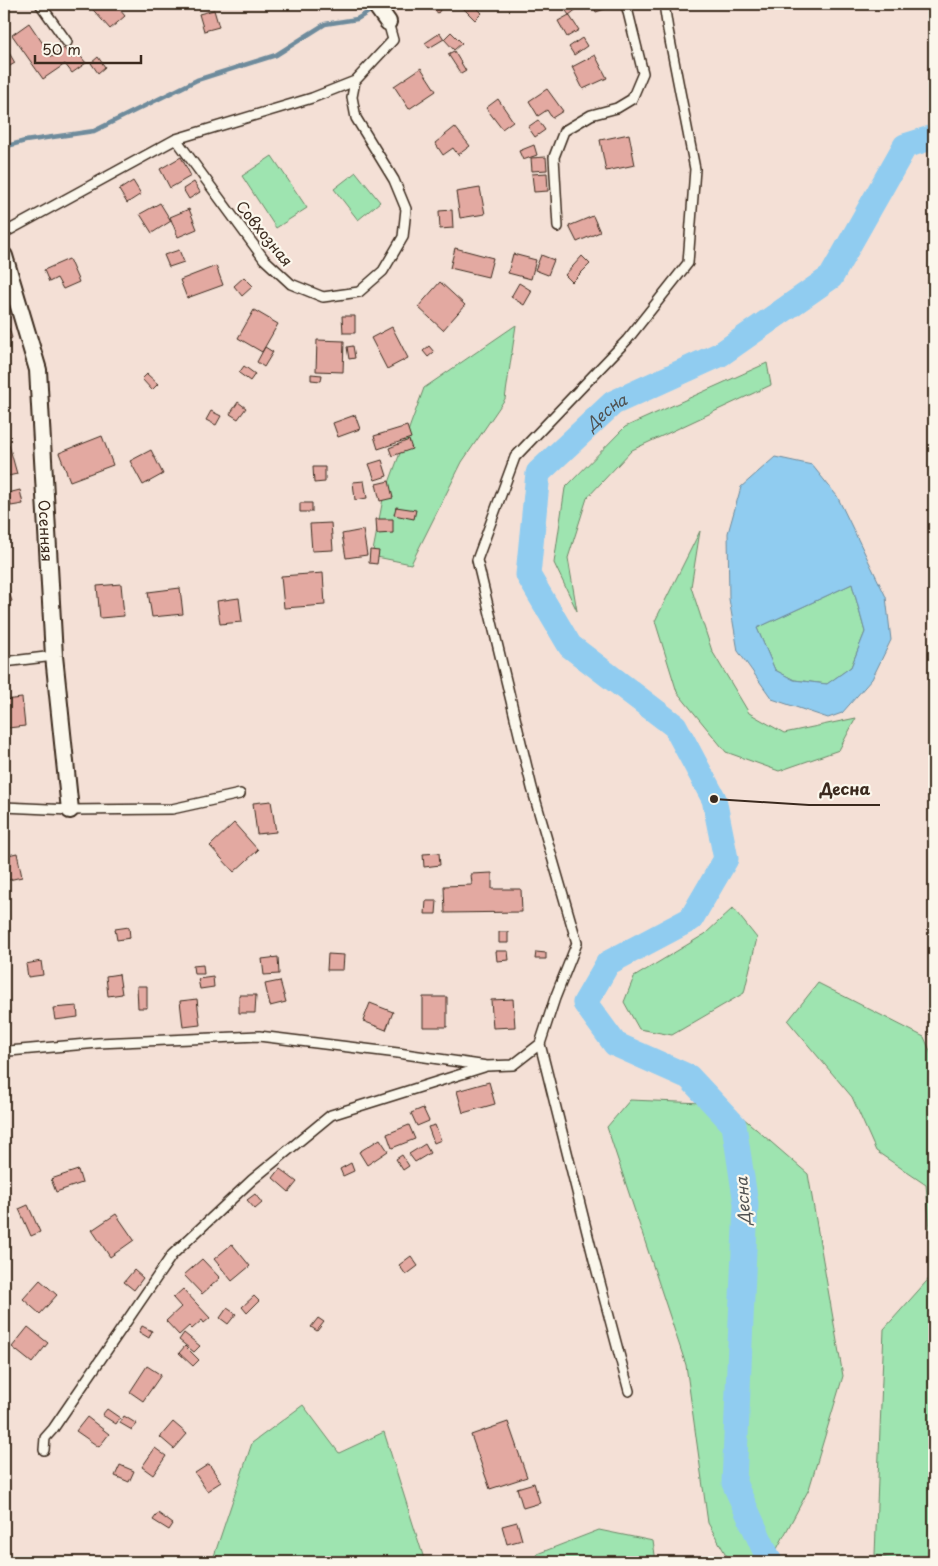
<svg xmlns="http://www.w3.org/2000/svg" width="938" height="1566" viewBox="0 0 938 1566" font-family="'Playpen Sans',sans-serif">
	<rect width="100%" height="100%" fill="#f4e0d6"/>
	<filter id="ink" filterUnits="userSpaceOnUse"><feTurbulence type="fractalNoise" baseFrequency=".02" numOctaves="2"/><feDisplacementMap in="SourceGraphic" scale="10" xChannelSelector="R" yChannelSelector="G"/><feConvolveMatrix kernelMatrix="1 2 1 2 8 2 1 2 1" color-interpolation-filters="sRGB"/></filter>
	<g filter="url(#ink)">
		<path fill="#9ee4b0" stroke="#6c8767" d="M272 156 307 208 276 228 242 176Z
			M356 172 380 202 358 220 334 189Z
			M516 325 505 399 462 462 411 564 372 556 383 499 424 388Z
			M767 363 771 385 632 450 587 498 568 558 577 611 554 563 565 488 625 427Z
			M700 531 691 587 712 651 749 713 784 733 856 718 839 750 779 771 726 752 677 692 655 621Z
			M852 584 865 632 851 667 827 684 794 680 775 670 757 628Z
			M733 908 757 938 744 993 672 1035 639 1029 624 1002 634 977 705 934Z
			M818 983 924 1037 934 1060V1562H900L875 1555 884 1329 934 1273 926 1185 876 1151 852 1097 788 1021Z
			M630 1100 727 1104 808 1174 843 1376 809 1489 770 1562H730L708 1523 686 1365 607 1127Z
			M303 1405 339 1453 384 1432 425 1562H212L252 1443Z
			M599 1530 653 1541 656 1562H538L537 1554Z"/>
		<path fill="#90ccf0" stroke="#6e8b9c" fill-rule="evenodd" d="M775 457 812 465 837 496 886 597 891 640 872 679 842 713 828 718 772 699 738 651 729 599 728 533 741 487ZM852 584 865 632 851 667 827 684 794 680 775 670 757 628Z"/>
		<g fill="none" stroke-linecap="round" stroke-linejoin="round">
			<path stroke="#6e8b9c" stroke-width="4.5" d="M4 147 25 141 94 131 197 80 276 55 325 24 357 19 375 8"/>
			<path stroke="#90ccf0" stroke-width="25" id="s1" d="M770 1562 734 1483 746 1204 734 1125 689 1077 615 1044 585 1003 608 963 691 919 726 859 714 799 675 726 570 646 528 575 538 473 613 403 721 354 831 277 905 146 934 137"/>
		</g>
		<path fill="#e3a9a1" stroke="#3b2a1e" d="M88 4H115L125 16 110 29Z
			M430 4H444L438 13 428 6Z
			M461 4H473L482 13 475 20 460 5Z
			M561 4H581L582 5 569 15Z
			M593 4H612L613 6 596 12Z
			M214 10 219 27 204 31 199 14Z
			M569 15 579 30 567 37 558 21Z
			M29 23 52 57 64 48 71 58 78 53 86 63 72 73 65 64 43 79 12 35Z
			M451 32 462 43 454 50 444 39Z
			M440 33 444 39 429 48 425 43Z
			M582 38 587 46 574 55 569 47Z
			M8 51 15 63 8 67 4 60V54Z
			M454 51 466 71 461 74 448 54Z
			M595 55 607 78 583 89 572 67Z
			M98 57 105 67 98 73 91 63Z
			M421 68 436 91 409 109 394 86Z
			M547 89 563 111 552 118 547 110 538 116 529 101Z
			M498 99 513 121 502 129 486 108Z
			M538 120 545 130 535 137 528 127Z
			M455 127 470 146 458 155 453 148 443 155 435 143Z
			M629 134 635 165 606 171 600 140Z
			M534 145 537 155 523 160 519 151Z
			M181 157 191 176 170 188 160 169Z
			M546 157 547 170 532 171 531 158Z
			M547 173 548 191 534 192 532 174Z
			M133 181 141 194 127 203 119 190Z
			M194 182 200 192 189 199 183 189Z
			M480 188 485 214 460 218 456 192Z
			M160 203 171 221 152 233 140 214Z
			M189 209 197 229 178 237 170 217Z
			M452 210 453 228 440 229 439 211Z
			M593 216 600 232 577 242 569 226Z
			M455 248 493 258 488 277 450 268Z
			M179 250 184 262 169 267 164 255Z
			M513 254 536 260 531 279 508 273Z
			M541 255 554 260 548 275 535 270Z
			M582 256 590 264 572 282 565 275Z
			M69 259 79 282 63 289 57 278 49 282 44 270Z
			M216 266 223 285 187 298 180 280Z
			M244 277 253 286 242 296 234 286Z
			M440 282 465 305 443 330 418 307Z
			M519 283 532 291 524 305 511 297Z
			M254 310 278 324 262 352 238 338Z
			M342 316H355V333H343Z
			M392 327 408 358 387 369 371 338Z
			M9 328 12 338 4 341V329Z
			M317 340 344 341 343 372 316 371Z
			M353 346 355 358 349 359 347 347Z
			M429 346 434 352 428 357 423 351Z
			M265 347 273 352 264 367 257 362Z
			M244 366 255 374 250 381 239 373Z
			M147 374 158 384 152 390 142 379Z
			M311 374 322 375 321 381 311 380Z
			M238 402 246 408 238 419 230 414Z
			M211 411 221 416 216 425 206 420Z
			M355 415 360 429 338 437 333 423Z
			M407 426 411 438 378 449 374 436Z
			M6 434 17 474 4 477V435Z
			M102 436 113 465 70 481 59 453Z
			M409 440 412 449 392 456 389 448Z
			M151 450 163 474 143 485 130 461Z
			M382 460 387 476 375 480 369 464Z
			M313 467H325V482L314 483Z
			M364 481 367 498 355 500 353 482Z
			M389 481 393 498 380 501 376 484Z
			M20 490 23 504 11 506 8 493Z
			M300 503H312V512H300Z
			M396 507 416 510 414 519 394 515Z
			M376 519H393V533L377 534Z
			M331 523 333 550 312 551 310 524Z
			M363 530 367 555 346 558 342 534Z
			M370 550 379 551 377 564 369 563Z
			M323 573 325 605 284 608 281 576Z
			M4 584H6L12 601 4 604Z
			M121 584 124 616 100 618 97 586Z
			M180 588 183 614 152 617 148 592Z
			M239 598 242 622 220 624 217 601Z
			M22 698 25 726 8 728 9 740H4V700Z
			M271 801 276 832 257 834 253 803Z
			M234 823 258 850 234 872 210 846Z
			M17 853 22 877 4 881V856Z
			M439 853 440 865 424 867 423 854Z
			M492 873V889H521L522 912 445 913 444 886 472 885 471 874Z
			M426 901H437L436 914H425Z
			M129 927 130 938 117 940 115 929Z
			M499 932H508V943H499Z
			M496 951H508L509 960 497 961Z
			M536 952 546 953V959H535Z
			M328 954 344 955 343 970H327Z
			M278 957 279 974 264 975 262 959Z
			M41 961 43 975 28 977 26 964Z
			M203 965 204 974H194L193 966Z
			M119 974 122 994 108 996 106 976Z
			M213 977 214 987 200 989 198 979Z
			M280 981 286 1002 270 1006 265 984Z
			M137 986H147V1008H138Z
			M239 995H256L255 1013H239Z
			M423 997H447V1027H423Z
			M197 999 200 1025 183 1027 180 1001Z
			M513 999 515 1027 493 1028 491 1000Z
			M370 1003 393 1012 386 1030 363 1021Z
			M77 1006 78 1017 55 1020 53 1008Z
			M489 1082 495 1104 463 1113 457 1091Z
			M423 1108 429 1121 417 1126 411 1113Z
			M409 1125 415 1139 392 1148 387 1134Z
			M435 1125 441 1140 434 1143 428 1127Z
			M380 1139 388 1151 367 1165 359 1152Z
			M425 1144 430 1153 415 1162 409 1154Z
			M402 1155 409 1166 403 1170 396 1159Z
			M351 1163 354 1171 343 1176 340 1169Z
			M280 1169 297 1182 289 1192 273 1178Z
			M78 1170 82 1183 56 1192 51 1179Z
			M255 1194 262 1203 255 1209 247 1200Z
			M28 1205 40 1232 31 1236 19 1209Z
			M116 1214 134 1240 110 1257 92 1230Z
			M232 1244 250 1266 232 1281 214 1259Z
			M411 1256 418 1266 406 1275 399 1265Z
			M202 1259 220 1278 202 1294 184 1275Z
			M134 1270 143 1278 134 1290 124 1282Z
			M40 1280 57 1295 40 1314 23 1299Z
			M183 1289 210 1318 204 1323 202 1320 192 1329 189 1326 179 1335 166 1321 181 1307 173 1298Z
			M254 1296 259 1301 247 1313 242 1307Z
			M227 1308 236 1314 228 1324 220 1318Z
			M318 1318 324 1322 317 1331 311 1327Z
			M142 1326 152 1331 149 1338 139 1332Z
			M28 1327 48 1343 32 1363 12 1347Z
			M184 1333 200 1346 194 1352 179 1340Z
			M185 1346 199 1360 193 1366 179 1353Z
			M147 1366 161 1375 143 1401 130 1392Z
			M107 1409 120 1418 116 1424 102 1415Z
			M124 1416 137 1424 132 1430 120 1423Z
			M87 1417 109 1434 99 1447 76 1431Z
			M173 1422 187 1434 174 1449 160 1437Z
			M508 1422 527 1477 490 1489 471 1435Z
			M155 1448 166 1456 153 1475 142 1467Z
			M209 1464 221 1482 207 1491 195 1473Z
			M120 1465 134 1471 129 1482 115 1476Z
			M534 1483 540 1503 523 1508 517 1488Z
			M158 1513 173 1524 169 1530 153 1520Z
			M517 1522 522 1540 507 1544 502 1526Z"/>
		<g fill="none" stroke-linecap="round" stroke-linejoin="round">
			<g stroke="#3b2a1e" stroke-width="12">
				<path id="lane" d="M40 4 67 42
					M355 81 352 97 356 118 394 180 406 209 403 237 383 271 359 292 323 297 291 284 264 259 176 139 312 98 355 81 393 40 388 22
					M558 227 554 157 564 131 591 115 617 108 632 99 643 73 626 4
					M4 233 176 139
					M4 662 54 656
					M4 807 70 810 172 809 240 794
					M540 1044 594 1260 629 1391
					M4 1053 9 1051 98 1043 259 1036 398 1053 487 1066 513 1065 540 1044 555 998 577 943 532 788 477 560 515 457 627 340 688 263 695 169 668 30 664 4
					M44 1450 45 1438 53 1429 172 1255 252 1180 331 1115 484 1067"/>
			</g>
			<g stroke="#3b2a1e" stroke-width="20">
				<g id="street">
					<path d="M375 4 388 22"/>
					<path id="s2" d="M4 256 38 370 54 656 70 810"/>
				</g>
			</g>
			<use href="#lane" stroke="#fbf7ec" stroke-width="9"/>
			<use href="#street" stroke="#fbf7ec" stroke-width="16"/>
		</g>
	</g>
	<g text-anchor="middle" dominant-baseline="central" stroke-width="4.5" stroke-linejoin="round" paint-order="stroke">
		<g font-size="15" fill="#3b2a1e" stroke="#fbf7ec">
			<text transform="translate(265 233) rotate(51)">Совхозная</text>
			<text stroke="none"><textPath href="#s2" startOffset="280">Осенняя</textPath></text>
		</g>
		<g font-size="16" font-style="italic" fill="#505252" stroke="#fbf7ec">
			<text stroke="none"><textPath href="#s1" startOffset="1406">Десна</textPath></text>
			<text transform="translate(742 1201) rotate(-94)">Десна</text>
		</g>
	</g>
	<path fill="none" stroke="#3b2a1e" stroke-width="2" d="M714 799L809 805H880"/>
	<circle fill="#3b2a1e" stroke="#fbf7ec" stroke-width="2" cx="714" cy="799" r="5"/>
	<g font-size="16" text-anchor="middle" font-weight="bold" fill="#3b2a1e" stroke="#fbf7ec" stroke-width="4.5" stroke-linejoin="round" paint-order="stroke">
		<text x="845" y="795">Десна</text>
	</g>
	<rect width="938" height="1566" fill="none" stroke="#fbf7ec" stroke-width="20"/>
	<rect x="10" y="10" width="918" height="1546" fill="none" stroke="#3b2a1e" stroke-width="2" filter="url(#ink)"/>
	<path d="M35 55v8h106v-8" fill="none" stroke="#3b2a1e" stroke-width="2.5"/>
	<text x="42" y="55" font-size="15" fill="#3b2a1e" stroke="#fbf7ec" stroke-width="4" paint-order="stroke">50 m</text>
</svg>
